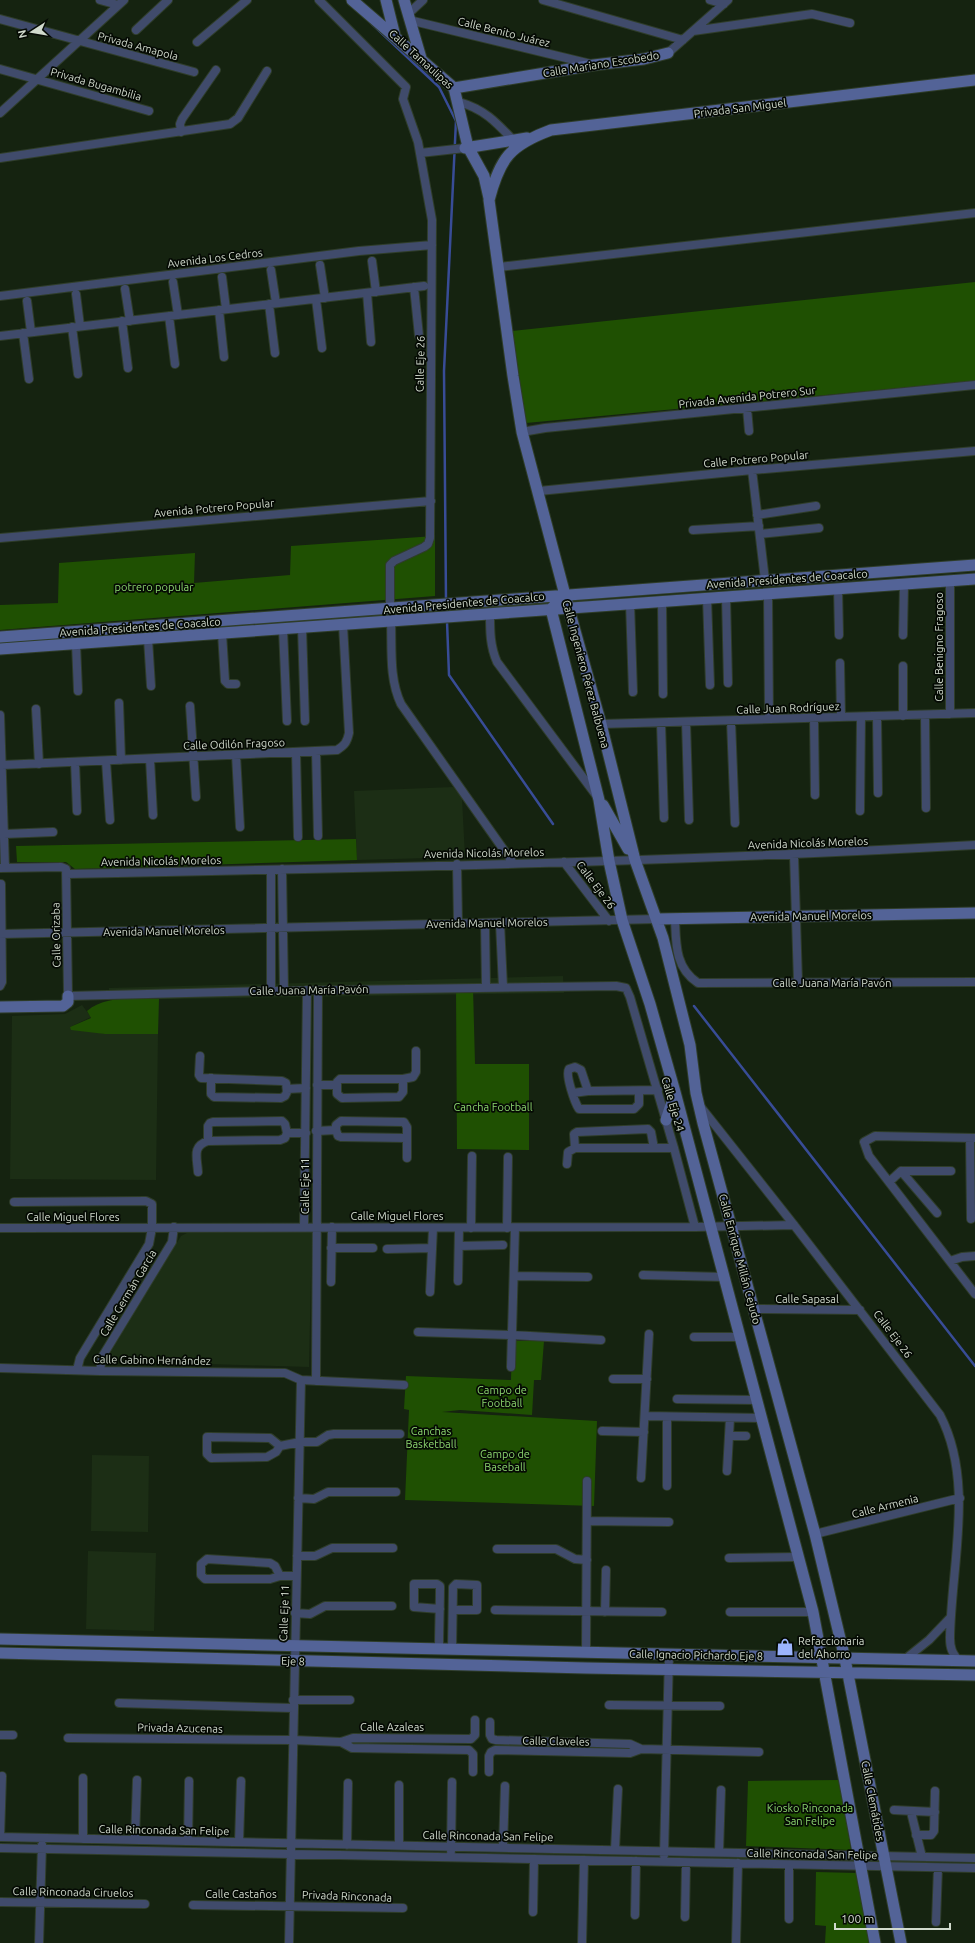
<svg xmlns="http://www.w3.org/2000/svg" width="975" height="1943" viewBox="0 0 975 1943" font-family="Ubuntu,sans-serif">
	<rect width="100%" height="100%" fill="#152310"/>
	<path fill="#1c2e15" d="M453 787 462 798 465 857 357 860 354 791Z
		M563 976 564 993 109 1000V988Z
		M82 1005 91 1017 70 1027 105 1034H158L156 1180 10 1179 12 1016 65 1014Z
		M312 1231 309 1367 112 1361 109 1357 112 1350 181 1236 187 1233Z
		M92 1455 149 1456 148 1532 91 1531Z
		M88 1551 156 1553 154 1631 86 1629Z"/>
	<path fill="#1f5002" d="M975 282V381L526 423 512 331Z
		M435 536V596L0 630V605L58 603 59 563 195 553 194 583 290 575 291 546Z
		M356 839 357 860 75 869 66 862H17L16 846Z
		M456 987H473L475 1064H529V1150L457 1149Z
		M159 999 158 1034H105L71 1030 70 1027 91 1018 87 1011C106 995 135 999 159 999Z
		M512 1341H544L541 1380H534L532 1415 460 1410 442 1412 597 1421 594 1506 405 1500 409 1410 404 1409 406 1376 511 1380Z
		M840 1780 851 1850 746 1846 748 1781Z
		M816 1872 857 1873 869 1943H825L826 1926 815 1925Z"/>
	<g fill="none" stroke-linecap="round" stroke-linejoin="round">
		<path stroke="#384c96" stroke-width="2.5" d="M372 24 439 87 456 121 444 371 446 602
			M447 621 449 675 553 824
			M694 1006 975 1366"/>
		<g stroke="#2f3d2a" stroke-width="10">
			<path id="street" d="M100 0 118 5
				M319 0 406 87 403 99 418 142 432 220 430 538 428 544 424 547 394 561 390 565V609
				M543 0 683 40
				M710 0 724 4
				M408 14 423 0
				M0 19 194 72
				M409 20 591 64
				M136 30 168 0
				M693 31 812 14 850 23
				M197 42 247 0
				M668 53 728 0
				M0 69 149 111
				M459 102C484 109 496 122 513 140
				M0 113 124 0
				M181 132 180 124 182 119 216 70
				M420 153 465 148
				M0 158 230 124 238 118 267 71
				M372 261 376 292
				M320 265 325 298
				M499 267 975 213
				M271 270 276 303
				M222 277 226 309
				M173 282 178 315
				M414 287 419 336
				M125 289 130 321
				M367 293 371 342
				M76 294 80 326
				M0 296 359 251 432 245
				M316 299 322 348
				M27 301 31 332
				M269 304 275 353
				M219 310 224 357
				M169 316 175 364
				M122 321 128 368
				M72 327 78 374
				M23 333 29 379
				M0 336 424 286
				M747 408 749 431
				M522 432 545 428 975 385
				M752 470 765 580
				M539 491 752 470 975 451
				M757 515 816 506
				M693 530 759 526
				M760 534 819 528
				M0 538 431 501
				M838 588 839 635
				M768 594 769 719
				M726 597 728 683
				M707 598 710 685
				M662 601 663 694
				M630 603 633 692
				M490 614C490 631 490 646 497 662L596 795
				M391 621C392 649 389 679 401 704L513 863
				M302 628 305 721
				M283 629 287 721
				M222 633 225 681 228 684H236
				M903 635 904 584
				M148 639 151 686
				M76 644 78 691
				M840 663 841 717
				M119 703 121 760
				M190 706 196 797
				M36 709 39 764
				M950 714V580
				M0 715 5 868
				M925 715 926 808
				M877 716 878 793
				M903 716V666
				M814 718 815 795
				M731 721 735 823
				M686 722 689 820
				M661 723 664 818
				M601 724 975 713
				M316 751 318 836
				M296 752 298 837
				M236 755 240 827
				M150 759 153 815
				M106 761 110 820
				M75 762 77 811
				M2 765 337 750C345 745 347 742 349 733L343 625
				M860 811 861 717
				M4 834 53 832
				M794 855 798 982
				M564 862 609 921
				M457 864 458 924
				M0 868 61 867 66 869 68 996 271 991 616 986 626 988 630 997 674 1148 695 1227
				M282 869 284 991
				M271 870V991
				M66 874C369 868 672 862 975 845
				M675 919C676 944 675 968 698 983L975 982
				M485 923 486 987
				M500 923 503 987
				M0 934 657 919
				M0 986 2 982 1 884
				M200 1056 199 1075 201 1078 282 1081 286 1083 287 1092 285 1096 281 1098 214 1097 211 1094V1078
				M403 1079V1092L399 1097 342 1098 337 1094V1082L340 1079H403L413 1077 416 1072V1051
				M317 1085H336
				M287 1089 306 1088
				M588 1091 658 1090
				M573 1093 588 1091 581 1070 575 1067 569 1069C565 1075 575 1103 579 1109H634L639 1104V1091
				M700 1106 794 1225 940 1415C975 1482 951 1565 950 1638 950 1648 952 1653 959 1661
				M336 1130V1125L341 1121 404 1122 407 1127V1158
				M316 1131 336 1130 338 1136 341 1137 407 1138
				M970 1138 971 1219
				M975 1138 875 1136 864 1142 869 1156 975 1294
				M208 1141V1126L210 1123 213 1122 282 1121 285 1124 287 1133
				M575 1148 574 1134 577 1132 648 1129 651 1132 654 1148
				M567 1164 568 1152 575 1148H674
				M901 1171 937 1213
				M198 1172C197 1157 192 1146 208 1141L280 1140 285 1138 287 1133H306
				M889 1182 901 1171H951
				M14 1202 146 1201 152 1204V1228L149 1244 80 1358 77 1370
				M304 1227 307 990
				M0 1228 695 1227 794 1225
				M471 1228 472 1156
				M507 1228 508 1157
				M459 1246 503 1245
				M331 1248H373
				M387 1249 432 1248
				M950 1261 962 1257 975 1256
				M643 1275 724 1277
				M514 1276 588 1277
				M458 1281 459 1228
				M331 1282 332 1227
				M430 1292 433 1228
				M753 1309 860 1310
				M418 1332 512 1335 601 1340
				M694 1337H741
				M511 1367 515 1228
				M0 1368 100 1371 285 1373 301 1380 404 1385
				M100 1371 102 1357 172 1242 174 1227
				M613 1379H647
				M316 1381 318 990
				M677 1399 757 1400
				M645 1416 762 1418
				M667 1417V1486
				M602 1431 644 1432
				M729 1436H746
				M280 1446 270 1438 210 1437H207V1454L211 1458 267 1457 276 1452 280 1446 300 1442H317L328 1435 334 1434H400
				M727 1471 730 1418
				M641 1478 649 1334
				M298 1498 314 1499 328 1492H396
				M587 1521 669 1522
				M815 1534 960 1498
				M497 1549H556L575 1559 587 1560
				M297 1556H315L332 1548H393
				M729 1558 799 1557
				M280 1576 275 1566 270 1563 207 1559 201 1564V1575L205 1579H270L280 1576H296
				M495 1610 662 1612
				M605 1612 606 1570
				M730 1612H813
				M295 1613 310 1614 325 1606H392
				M439 1649C439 1628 440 1607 440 1586L437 1584H414V1607L440 1609
				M452 1650 453 1587 456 1584 477 1585V1610H453
				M586 1652 587 1481
				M904 1660 929 1640 950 1618
				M293 1700H350
				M119 1703 293 1708
				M609 1705 720 1706
				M490 1722V1735L492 1739 496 1740 630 1744 641 1749 759 1752
				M0 1735H13
				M68 1738 293 1740 341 1742 353 1738 471 1739 475 1735V1720
				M341 1742 352 1748 469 1750 473 1754V1772
				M489 1772V1756L491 1752 495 1750 630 1753 641 1749
				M894 1810 935 1812
				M911 1812 922 1857
				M916 1835H931L934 1831 935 1791
				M0 1837 975 1858
				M0 1837 2 1776
				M83 1839V1778
				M135 1840 137 1780
				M188 1841 189 1781
				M239 1842 241 1781
				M347 1845 348 1783
				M399 1845V1785
				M0 1848 975 1868
				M503 1848 505 1786
				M615 1850 618 1789
				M451 1851 452 1782
				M719 1852 721 1790
				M664 1855 669 1655
				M0 1902 145 1904
				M193 1905 403 1908
				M533 1912 534 1859
				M635 1915 636 1861
				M685 1917 686 1863
				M789 1919V1865
				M936 1922 938 1868
				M39 1943 42 1845
				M289 1943 301 1380
				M582 1943 584 1860
				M736 1943 738 1863"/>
		</g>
		<g stroke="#2f3d2a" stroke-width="13">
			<path id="secondary" d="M352 0 454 88 468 147 484 176 489 198
				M386 0 395 36
				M404 0 421 58
				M454 88 594 65 644 59 668 53
				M465 148 527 138
				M565 595 551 609 599 800 609 861 622 920 650 1004 675 1092 813 1612 875 1943
				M0 637 975 565
				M0 649 975 579
				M603 805 628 849
				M657 919 975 913
				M0 1007 63 1006 68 1002V996
				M666 1120 675 1093
				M0 1639 975 1661
				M0 1653 586 1668 975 1675
				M901 1943 845 1659 815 1534 703 1123 696 1093 690 1045 663 938 635 860 601 724 565 595 522 432 513 376 489 200C500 158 510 145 551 130L975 80"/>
		</g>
		<use href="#street" stroke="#404b6b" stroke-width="8"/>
		<use href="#secondary" stroke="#536397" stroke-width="11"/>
	</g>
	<defs>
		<g id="shop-bare" transform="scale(1.38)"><path d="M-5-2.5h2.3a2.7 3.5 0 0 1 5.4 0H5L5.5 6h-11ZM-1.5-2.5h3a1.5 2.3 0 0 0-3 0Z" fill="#9cb4fd" stroke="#050a04" stroke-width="2.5" paint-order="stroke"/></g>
	</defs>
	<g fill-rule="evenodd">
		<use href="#shop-bare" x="785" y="1647"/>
	</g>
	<g text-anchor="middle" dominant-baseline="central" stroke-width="3.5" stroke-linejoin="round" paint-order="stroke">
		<g font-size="11" fill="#d1dacd" stroke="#050a04">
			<text transform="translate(504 32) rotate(14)">Calle Benito Juárez</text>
			<text transform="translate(138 46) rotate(15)">Privada Amapola</text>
			<text transform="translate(421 59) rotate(42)">Calle Tamaulipas</text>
			<text transform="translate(601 64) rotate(-9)">Calle Mariano Escobedo</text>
			<text transform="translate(96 84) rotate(16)">Privada Bugambilia</text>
			<text transform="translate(740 108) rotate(-7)">Privada San Miguel</text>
			<text transform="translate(215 258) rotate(-7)">Avenida Los Cedros</text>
			<text transform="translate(420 364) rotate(-89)">Calle Eje 26</text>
			<text transform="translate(747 397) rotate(-6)">Privada Avenida Potrero Sur</text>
			<text transform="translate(756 459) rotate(-5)">Calle Potrero Popular</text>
			<text transform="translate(214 508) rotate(-5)">Avenida Potrero Popular</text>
			<text transform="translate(787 579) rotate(-4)">Avenida Presidentes de Coacalco</text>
			<text transform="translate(464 603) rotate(-5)">Avenida Presidentes de Coacalco</text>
			<text transform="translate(140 627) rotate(-4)">Avenida Presidentes de Coacalco</text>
			<text transform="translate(939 647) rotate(-90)">Calle Benigno Fragoso</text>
			<text transform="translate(586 674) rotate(75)">Calle Ingeniero Pérez Balbuena</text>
			<text transform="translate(788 708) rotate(-2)">Calle Juan Rodríguez</text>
			<text transform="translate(234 744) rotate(-2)">Calle Odilón Fragoso</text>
			<text transform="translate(808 843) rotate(-2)">Avenida Nicolás Morelos</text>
			<text transform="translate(484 853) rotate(-1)">Avenida Nicolás Morelos</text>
			<text transform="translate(161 861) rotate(-1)">Avenida Nicolás Morelos</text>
			<text transform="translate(596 885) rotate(53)">Calle Eje 26</text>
			<text transform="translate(811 916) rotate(-1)">Avenida Manuel Morelos</text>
			<text transform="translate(487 923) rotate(-1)">Avenida Manuel Morelos</text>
			<text transform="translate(164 931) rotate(-1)">Avenida Manuel Morelos</text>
			<text transform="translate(56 935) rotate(-91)">Calle Orizaba</text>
			<text x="832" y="983">Calle Juana María Pavón</text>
			<text transform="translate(309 990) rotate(-1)">Calle Juana María Pavón</text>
			<text transform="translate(673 1104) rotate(74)">Calle Eje 24</text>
			<text transform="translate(305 1186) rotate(-90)">Calle Eje 11</text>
			<text x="397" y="1216">Calle Miguel Flores</text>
			<text x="73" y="1217">Calle Miguel Flores</text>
			<text transform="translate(740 1259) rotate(75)">Calle Enrique Millán Cejudo</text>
			<text transform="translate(128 1293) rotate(-59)">Calle Germán García</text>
			<text x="807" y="1299">Calle Sapasal</text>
			<text transform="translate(893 1334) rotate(53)">Calle Eje 26</text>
			<text transform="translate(152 1360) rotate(1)">Calle Gabino Hernández</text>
			<text transform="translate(885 1506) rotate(-14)">Calle Armenia</text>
			<text transform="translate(284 1613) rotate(-88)">Calle Eje 11</text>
			<text transform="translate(696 1655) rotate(1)">Calle Ignacio Pichardo Eje 8</text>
			<text transform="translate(293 1661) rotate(2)">Eje 8</text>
			<text x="392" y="1727">Calle Azaleas</text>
			<text transform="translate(180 1728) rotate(1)">Privada Azucenas</text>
			<text transform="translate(556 1741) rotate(1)">Calle Claveles</text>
			<text transform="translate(873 1801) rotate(79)">Calle Clemátides</text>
			<text transform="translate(164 1830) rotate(1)">Calle Rinconada San Felipe</text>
			<text transform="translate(488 1836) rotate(1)">Calle Rinconada San Felipe</text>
			<text transform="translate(812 1854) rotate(1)">Calle Rinconada San Felipe</text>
			<text transform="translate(73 1892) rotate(1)">Calle Rinconada Ciruelos</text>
			<text x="241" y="1894">Calle Castaños</text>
			<text transform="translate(347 1896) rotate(2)">Privada Rinconada</text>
		</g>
		<g font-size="11" fill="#8cd56f" stroke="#050a04">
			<text x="154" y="587">potrero popular</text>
			<text x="493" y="1107">Cancha Football</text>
			<text x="502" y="1390">Campo de<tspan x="502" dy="13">Football</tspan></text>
			<text x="431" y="1431">Canchas<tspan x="431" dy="13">Basketball</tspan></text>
			<text x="505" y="1454">Campo de<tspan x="505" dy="13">Baseball</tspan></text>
			<text x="810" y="1808">Kiosko Rinconada<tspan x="810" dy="13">San Felipe</tspan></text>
		</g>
		<g font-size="11" fill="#d1dacd" stroke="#050a04" text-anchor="start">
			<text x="798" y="1641">Refaccionaria<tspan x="798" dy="13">del Ahorro</tspan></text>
		</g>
	</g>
	<g transform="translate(32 32) rotate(258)" stroke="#050a04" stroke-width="3" paint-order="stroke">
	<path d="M0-3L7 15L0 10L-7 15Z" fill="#d1dacd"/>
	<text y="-6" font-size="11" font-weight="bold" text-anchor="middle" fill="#d1dacd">N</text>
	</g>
	<path d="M835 1923v6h115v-6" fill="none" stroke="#d1dacd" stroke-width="2"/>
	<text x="841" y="1923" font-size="12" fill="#d1dacd" stroke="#050a04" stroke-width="3" paint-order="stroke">100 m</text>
</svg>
